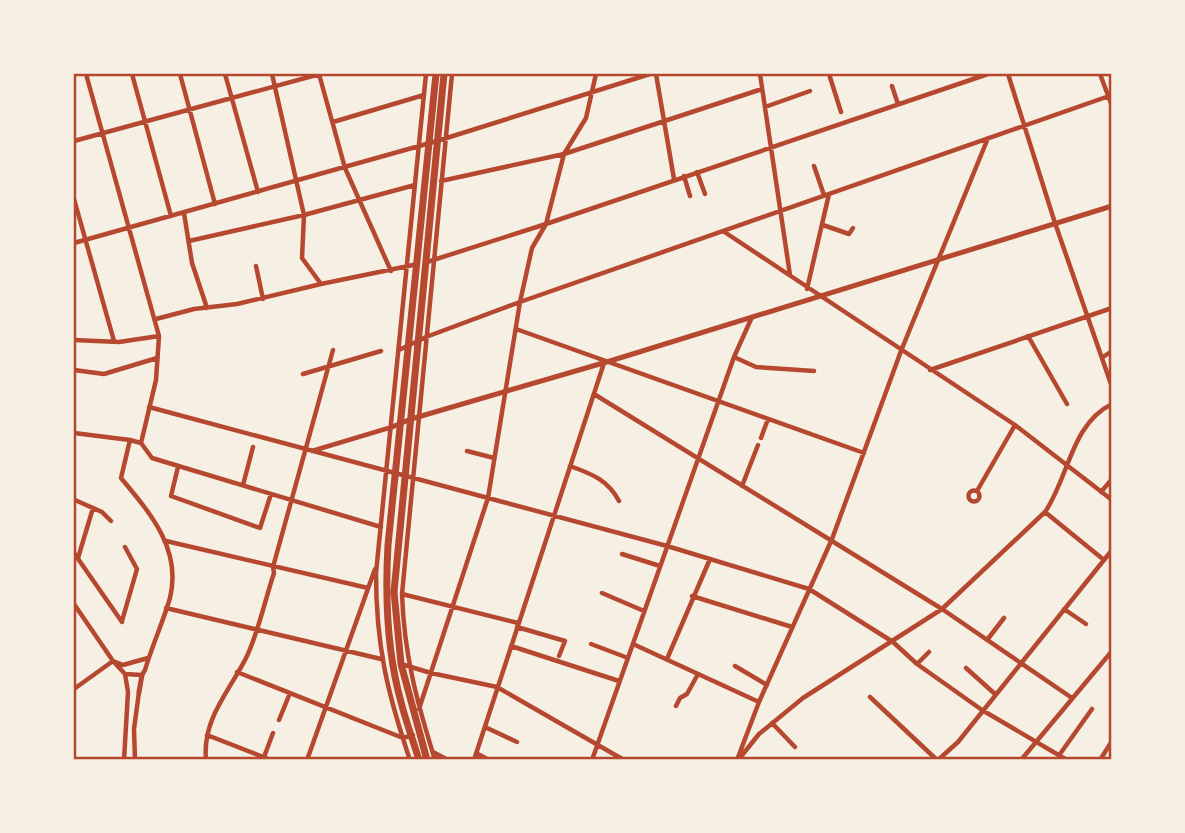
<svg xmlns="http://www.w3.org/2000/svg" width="1185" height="833" viewBox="0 0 1185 833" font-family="'DejaVu Sans',sans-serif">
	<rect width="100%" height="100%" fill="#f6efe4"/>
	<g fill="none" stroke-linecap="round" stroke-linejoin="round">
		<path stroke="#b5482f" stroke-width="4.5" d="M86 74 159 336 156 380 141 443
			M132 74 171 216
			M180 74 215 204
			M225 74 258 192
			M272 74 304 215 302 258 321 284
			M319 74 345 168 391 271
			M656 74 674 179
			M760 74 790 275
			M829 74 841 112
			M1008 74 1055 223 1112 387
			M1100 74 1112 106
			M892 86 898 104
			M765 107 810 91
			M333 122 424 95
			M74 141 320 74
			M814 166 824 195
			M697 172 705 194
			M684 176 690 196
			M441 181 564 154 762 89
			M74 199 114 341
			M184 213 192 263 207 308
			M823 225 849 234 853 228
			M723 231 1015 425 1112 500
			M189 241 304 215 415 185
			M74 243 437 141 650 74
			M427 262 546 224 988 74
			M256 266 263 299
			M807 289 829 194
			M156 319 194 309 237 304 321 284 418 264
			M516 329 864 453
			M1028 336 1067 404
			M74 340 119 342 159 336
			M399 350 426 337 520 302 1112 95
			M734 357 756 367 814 371
			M1103 357 1112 351
			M74 370 104 374 157 358
			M930 370 1112 308
			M303 374 381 351
			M594 394 942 609 1072 698
			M149 407 667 546 809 589 893 642 917 664 982 710 1067 760
			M74 433 130 440 141 443
			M761 438 768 419
			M141 443 152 458 381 527
			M312 451 392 427
			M467 451 494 458
			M570 466C592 474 608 480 619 501
			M178 467 171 496 260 528 271 494
			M243 485 253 447
			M742 486 758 445
			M968.5 496a5.5 5.5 0 1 1 11 0a5.5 5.5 0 1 1-11 0Z
			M977 491 1015 425
			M1101 492 1112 479
			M75 500 102 512 111 521
			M1045 512 1104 560
			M166 541 368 588
			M74 553 122 622
			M622 554 660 566
			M78 558 93 508
			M602 593 644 611
			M402 594 518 623
			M692 596 792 627
			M74 604 113 661 125 674 128 692 124 760
			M166 608 381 659
			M1064 609 1086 624
			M122 621 137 569 125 547
			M517 627 565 641 559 656
			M987 640 1004 618
			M591 644 628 658
			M633 644 759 702
			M511 646 619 681
			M667 659 710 559
			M113 661 123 665 148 658
			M401 664 431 673 497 687 624 760
			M917 664 929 652
			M735 666 767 685
			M966 668 995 694
			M237 672 403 738 413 735
			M125 674 142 675 145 670C152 646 163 622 170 598 182 549 150 513 121 478L130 440
			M74 689 113 661
			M870 697 937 760
			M676 706 680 698 687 694 698 674
			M419 709 488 498 520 302 532 248 546 224 564 154 586 118 596 74
			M279 720 290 693
			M772 723 795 747
			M485 727 517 742
			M207 735 271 760
			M433 752 448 760
			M476 753 489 760
			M1060 754 1092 709
			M264 757 273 733
			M739 759 759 734 803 698 942 609 1045 512C1069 477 1071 424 1112 404
			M135 760 134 729 139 692
			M206 760C202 718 230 691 247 656 259 630 265 600 274 573L273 567 333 350
			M307 760 375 569
			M410 760C387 692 376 645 376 573L426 74
			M435 760C417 702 404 655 402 594L452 74
			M474 760 604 363
			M592 760 734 357 752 317
			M737 760 759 702 832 539 901 351 988 138
			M938 760 958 742 1112 550
			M1021 760 1112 651
			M1100 760 1112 741"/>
		<path stroke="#b5482f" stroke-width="5" d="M392 427 411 419 610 361 1112 206
			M139 692 142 675"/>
		<path stroke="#b5482f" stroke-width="7" d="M419 760C413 740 406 722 401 702 387 652 385 598 388 545L436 74
			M427 760 401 664 394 592 444 74"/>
	</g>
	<rect width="1185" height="833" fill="none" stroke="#f6efe4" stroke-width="150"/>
	<rect x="75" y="75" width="1035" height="683" fill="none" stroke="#b5482f" stroke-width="2.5"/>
</svg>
